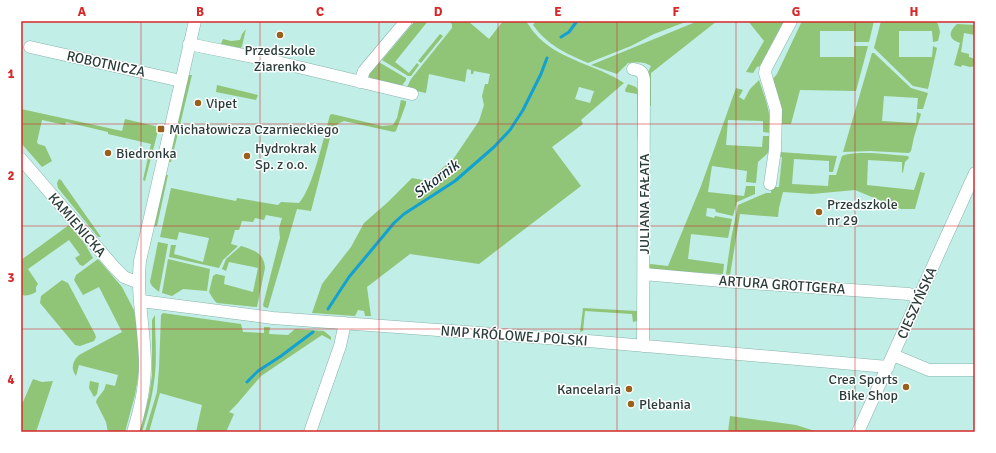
<svg xmlns="http://www.w3.org/2000/svg" width="996" height="453" viewBox="0 0 996 453" font-family="Signika,sans-serif">
	<rect width="100%" height="100%" fill="#c1eee6"/>
	<path fill="#90c477" fill-rule="evenodd" d="M415 21H428L395 62 409 73 417 63 419 65 411 76H408L382 60Z
		M448 21H468L489 39 503 21H526C530 27 534 33 539 38 563 61 597 65 624 83L581 120 583 124 552 147 581 186 479 264 410 254 367 287 371 316H365L364 311 358 310 355 316 312 313 322 284 351 247 364 223 388 202 412 178 428 181 454 158 479 121 484 105 482 96 485 84H488L490 74 474 71 473 74H471V70L467 69 465 82 429 74 426 93 406 89 411 79 452 28V24ZM579 87 594 91 590 103 575 99Z
		M536 21H688L654 34 631 46 588 63C567 54 547 45 533 25Z
		M698 21H717L651 73V106H648V72L651 66C644 61 636 62 628 63L617 74 591 65Z
		M748 21H784L760 66 757 67 753 73 746 72 764 41Z
		M802 21H874L869 42H854V31H820V57H854V46H868L856 91 800 90 791 124H782L780 106 771 81 777 74Z
		M881 21H935L938 24 940 32 938 41 933 42 932 31H899V57H932L933 46 937 48 928 89 913 86 874 48Z
		M957 24 975 25V35L964 33 961 52 969 54V57L975 59V66L970 67 962 65 961 67 954 65 960 43C948 39 948 32 957 24Z
		M246 29 242 46 241 48 221 44 223 39 231 41 240 40 242 34Z
		M440 34 443 36 421 63 418 61Z
		M872 53H874L911 88 928 93 923 109H917L918 98 884 96 882 121 916 123 917 112 921 114 914 137 911 151 909 153 870 151 843 152Z
		M377 61 406 78V80L401 87 370 78 368 74Z
		M188 75H192L171 162H168Z
		M759 80C765 98 771 113 771 133L763 132V121L728 120 726 145 762 147 763 136H771L768 153 758 162 756 183 746 182 747 171 712 166 708 192 744 196 746 186H755V194L737 202 733 216 716 212 715 209 707 208 706 216 714 218 715 216 732 219 728 238 691 234 688 259 724 264 723 274 646 270 647 185H650V264L668 266 701 186 736 88 743 90 739 97 744 100 750 89Z
		M628 84 636 87 638 90V140H637V94L626 92 625 90Z
		M217 85 258 95 256 100 216 92Z
		M401 100 406 101V104L396 131 394 132 344 121C336 124 334 127 331 134L311 211 297 209 268 308 264 307 263 305 280 238 279 228 282 218 266 215 264 220 255 218 253 222 242 221 239 230H235L231 244 238 246 223 260 219 268 169 257 171 245H176L174 254 203 262 209 238 179 232 177 240 160 237 171 188 236 201 237 198 278 205 281 202 299 203C313 188 324 136 330 115L332 114 382 126 393 125 397 118Z
		M21 109 122 131 125 119 159 127 145 181 143 180 151 144 108 134V132L66 122 65 125 42 120 37 142 38 144 45 146 52 161 42 167 21 143Z
		M779 152 837 156 833 172H829V161L794 159 792 184 828 186 829 175H836L842 156C856 150 891 155 908 156L909 158 905 162 903 172 902 173V162L868 160 867 185 914 190 920 172 925 173 915 209H901L855 190 812 194 783 192 779 208 778 217 740 214 730 275 726 274 731 239 738 205 766 193H771V187H779L782 157 778 156Z
		M165 175H168L157 226H154Z
		M59 179 61 180 101 237H98L58 188 57 183Z
		M69 225 85 244 93 258 83 266 80 265 75 258 80 255 69 240 28 269 38 284 36 287V292C31 295 27 296 21 295V260Z
		M158 242 168 244 159 292 152 286 150 282Z
		M241 246C254 250 264 253 265 268L257 307 217 303 214 300 209 292 213 276 216 274 225 276 224 284 253 292 258 268 229 262 226 271 222 269 226 259Z
		M98 259 122 287 134 310 136 321 140 366 135 395 125 432H108L106 422 96 402 97 399 104 390 106 384 115 386 118 375 79 365 76 376C70 368 73 361 79 355L122 332 99 287 83 295 74 280 76 275Z
		M168 259 210 269 207 291 183 289 172 296 162 293Z
		M62 280 68 283 95 334 96 337 94 341 80 346 75 345 40 303 41 296Z
		M583 308 637 311V321L633 322 632 314 585 311 583 331 580 332Z
		M163 313 241 324 243 332 264 333V327H270L269 334 288 335 295 329 324 331 331 337V340L322 335 261 376 237 404 229 412 234 414 226 432H196L202 405 160 393 149 432H145L157 392 159 369 161 315Z
		M155 315C155 335 157 355 155 374 153 394 148 414 142 432H139L149 396 152 375V320Z
		M33 379 42 382 53 381 36 432H21V403L23 402Z
		M90 381 99 383 97 394 94 397 89 388Z
		M730 416 796 425 818 432H728Z"/>
	<g fill="none" stroke-linecap="round" stroke-linejoin="round">
		<path stroke="#12a1d3" stroke-width="3" d="M561 37 569 32 577 21
			M328 309 349 277 394 223 404 214 455 181 494 147 510 130 523 110 541 74 547 58
			M247 382 258 371 281 356 313 332"/>
		<g stroke="#88b3ab" stroke-width="13">
			<path id="minor" d="M189 44 273 61 412 94
				M30 47 181 81
				M633 69C641 70 643 72 644 80L643 346
				M360 82 364 71 406 21
				M21 159 114 267 124 277 139 283
				M770 184 775 150 776 110 765 73 766 68 791 21
				M644 274 722 281 909 294 919 298
				M141 301 273 318 588 341 888 367
				M893 355 929 370H975
				M133 432C140 410 145 388 145 365 145 331 136 295 140 261L195 21
				M310 432 340 346 345 323
				M858 432 975 173"/>
		</g>
		<use href="#minor" stroke="#fff" stroke-width="12"/>
	</g>
	<path fill="none" stroke="#d62828" stroke-width="1" stroke-opacity="0.55" d="M141 21V432M260 21V432M379 21V432M498 21V432M617 21V432M736 21V432M855 21V432M21 124H975M21 226H975M21 329H975"/>
	<g fill="#99601c" stroke="#fff" stroke-width="1.5">
		<circle cx="280" cy="35" r="4"/>
		<circle cx="198" cy="103" r="4"/>
		<rect x="157" y="125" width="8" height="8" rx="2"/>
		<circle cx="108" cy="153" r="4"/>
		<circle cx="247" cy="156" r="4"/>
		<circle cx="819" cy="212" r="4"/>
		<circle cx="906" cy="387" r="4"/>
		<circle cx="629" cy="389" r="4"/>
		<circle cx="631" cy="404" r="4"/>
	</g>
	<g text-anchor="middle" dominant-baseline="central" stroke-width="3" stroke-linejoin="round" paint-order="stroke">
		<g font-size="14" fill="#2b3d3a" stroke="#fff" text-anchor="start">
			<text x="280" y="50" text-anchor="middle">Przedszkole<tspan x="280" dy="16">Ziarenko</tspan></text>
			<text x="206" y="103">Vipet</text>
			<text x="169" y="129">Michałowicza Czarnieckiego</text>
			<text x="255" y="148">Hydrokrak<tspan x="255" dy="16">Sp. z o.o.</tspan></text>
			<text x="116" y="153">Biedronka</text>
			<text x="827" y="204">Przedszkole<tspan x="827" dy="16">nr 29</tspan></text>
			<text x="898" y="379" text-anchor="end">Crea Sports<tspan x="898" dy="16">Bike Shop</tspan></text>
			<text x="621" y="389" text-anchor="end">Kancelaria</text>
			<text x="639" y="404">Plebania</text>
		</g>
		<g font-size="14" fill="#2b3d3a" stroke="#fff">
			<text transform="translate(106 64) rotate(12)">ROBOTNICZA</text>
			<text transform="translate(644 204) rotate(-90)">JULIANA FAŁATA</text>
			<text transform="translate(77 225) rotate(49)">KAMIENICKA</text>
			<text transform="translate(782 285) rotate(4)">ARTURA GROTTGERA</text>
			<text transform="translate(917 303) rotate(-66)">CIESZYŃSKA</text>
			<text transform="translate(514 336) rotate(4)">NMP KRÓLOWEJ POLSKI</text>
		</g>
		<g font-size="15" font-style="italic" fill="#1a2f39" stroke="#fff">
			<text transform="translate(436 179) rotate(-37)">Sikornik</text>
		</g>
	</g>
	<rect width="996" height="453" fill="none" stroke="#ffffff" stroke-width="44"/>
	<rect x="22" y="22" width="952" height="409" fill="none" stroke="#d62828" stroke-width="1.5"/>
	<g font-size="13" text-anchor="middle" font-weight="bold" fill="#d62828">
		<text x="82" y="16">A</text>
		<text x="200" y="16">B</text>
		<text x="320" y="16">C</text>
		<text x="438" y="16">D</text>
		<text x="558" y="16">E</text>
		<text x="676" y="16">F</text>
		<text x="796" y="16">G</text>
		<text x="914" y="16">H</text>
		<text x="11" y="78">1</text>
		<text x="11" y="180">2</text>
		<text x="11" y="282">3</text>
		<text x="11" y="384">4</text>
	</g>
</svg>
